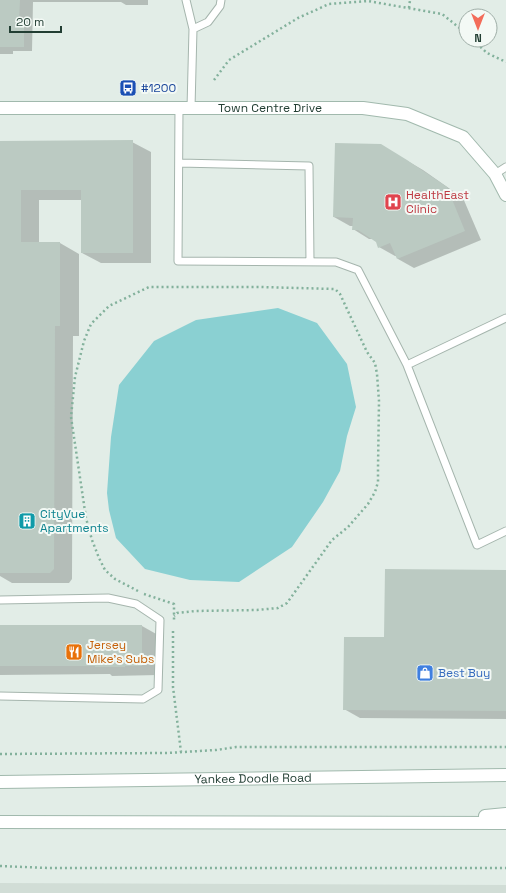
<svg xmlns="http://www.w3.org/2000/svg" width="506" height="893" viewBox="0 0 506 893" font-family="'Space Grotesk',sans-serif">
	<rect width="100%" height="100%" fill="#e2ede7"/>
	<path fill="#d1ddd6" d="M0 883 506 885V893H0Z"/>
	<path fill="#8ad0d2" d="M278 308 317 323 347 364 356 407 347 436 340 471 323 502 292 547 239 582 190 580 145 569 116 538 109 510 107 493 111 437 119 385 154 341 196 320Z"/>
	<path fill="#0003" d="M0 0H148V5H126L121 2H33L32 51H13V54H0Z
		M0 142H132L151 152V263H101L82 253V200H39V243H60L79 254V336H73L72 579 69 583H12L0 576Z
		M380 145 423 170 463 198 481 240 414 268 398 259 397 256H395L379 247 377 242 373 239H369L353 229V226H350L334 217Z
		M506 571V719L360 718 344 709 385 638Z
		M0 626H142L158 635V675L112 676 110 674 0 675Z"/>
	<path fill="#bbcac2" d="M0 0H20L19 22H24V47H0Z
		M133 140V253H81V190H21V242H60V326H55L54 569 50 573H0V141Z
		M335 143 381 144 407 160 447 187 465 231 397 259 390 243 378 248 376 242 358 230H352L353 218 333 217Z
		M385 569 506 570V711L343 710 344 637H384Z
		M0 625H142V666H125V667H95V666H0Z"/>
	<g fill="none" stroke-linecap="round" stroke-linejoin="round">
		<g stroke="#a5b5ad" stroke-width="9">
			<path id="lane" d="M186 0 193 29
				M179 108 178 261 336 262 358 270 407 365
				M191 108 193 29 208 22 220 6 221 0
				M179 163 309 166 310 262
				M495 174 506 167
				M506 318 407 365 477 545 506 531
				M0 600 108 598 136 604 160 620 158 690 143 699 0 696"/>
		</g>
		<g stroke="#a1b9ad" stroke-width="14">
			<g id="secondary">
				<path id="s1" d="M0 108H363L407 114 463 137 495 174 506 195"/>
				<path id="s2" d="M0 782 506 775"/>
				<path d="M485 816 506 814"/>
				<path d="M0 822 506 823"/>
			</g>
		</g>
		<path stroke="#83b19c" stroke-width="2.5" stroke-dasharray="2 3" stroke-linecap="butt" d="M409 8 410 0
			M473 40 487 53 506 62
			M214 80 229 60 298 18 329 4 368 1 442 14 466 33
			M138 591 115 579 105 570 99 558 92 540 86 518 71 417 75 377 84 341 91 324 109 306 149 287H260L335 289 340 294 367 352 375 363 377 374 379 401 378 468V482L375 492 368 504 348 527 332 540 287 603 278 608 257 610 195 611 177 613 174 616
			M144 594 174 604V620
			M173 631V687L181 752
			M0 754 167 753 216 750 236 747H506
			M0 866 48 868H506"/>
		<use href="#lane" stroke="#fff" stroke-width="7"/>
		<use href="#secondary" stroke="#fff" stroke-width="12"/>
	</g>
	<defs>
		<g id="bus-square" transform="scale(0.9)"><rect x="-9" y="-9" width="18" height="18" rx="4" fill="#1a4fb4" stroke="#f3f9f5"/><path d="M-5-6H5V4H4V6H2V4H-2V6H-4V4H-5ZM-3.5-4V0h7V-4ZM-3.5 1.2v1.5H-2V1.2ZM2 1.2v1.5H3.5V1.2Z" fill="#fff"/></g>
		<g id="hospital-square" transform="scale(0.9)"><rect x="-9" y="-9" width="18" height="18" rx="4" fill="#e0444e" stroke="#f3f9f5"/><path d="M-5-5h3v3.5h4V-5h3V5h-3V1.5h-4V5h-3Z" fill="#fff"/></g>
		<g id="building-square" transform="scale(0.9)"><rect x="-9" y="-9" width="18" height="18" rx="4" fill="#0f9aa8" stroke="#f3f9f5"/><path d="M-4-6H4V6H1V3H-1V6H-4ZM-2.5-4.3h1.7v1.8h-1.7ZM.8-4.3h1.7v1.8H.8ZM-2.5-1h1.7V.8h-1.7ZM.8-1h1.7V.8H.8Z" fill="#fff"/></g>
		<g id="restaurant-square" transform="scale(0.9)"><rect x="-9" y="-9" width="18" height="18" rx="4" fill="#e8710a" stroke="#f3f9f5"/><path d="M-5-6h1v4h1v-4h1v4h1v-4h1v5L-1.5 .5V6h-2V.5L-5-1ZM5-6V6H3V1.5H1.5Q1.5-4 5-6Z" fill="#fff"/></g>
		<g id="shop-square" transform="scale(0.9)"><rect x="-9" y="-9" width="18" height="18" rx="4" fill="#3f7fe0" stroke="#f3f9f5"/><path d="M-5-2.5h2.3a2.7 3.5 0 0 1 5.4 0H5L5.5 6h-11ZM-1.5-2.5h3a1.5 2.3 0 0 0-3 0Z" fill="#fff"/></g>
	</defs>
	<g fill-rule="evenodd">
		<use href="#bus-square" x="128" y="88"/>
		<use href="#hospital-square" x="393" y="202"/>
		<use href="#building-square" x="27" y="521"/>
		<use href="#restaurant-square" x="74" y="652"/>
		<use href="#shop-square" x="425" y="673"/>
	</g>
	<g text-anchor="middle" dominant-baseline="central" stroke-width="4" stroke-linejoin="round" paint-order="stroke">
		<g font-size="12" fill="#164399" stroke="#f3f9f5" text-anchor="start">
			<text x="141" y="88">#1200</text>
		</g>
		<g font-size="12" fill="#223e33" stroke="#f3f9f5">
			<text stroke="none"><textPath href="#s1" startOffset="270">Town Centre Drive</textPath></text>
			<text stroke="none"><textPath href="#s2" startOffset="253">Yankee Doodle Road</textPath></text>
		</g>
		<g font-size="12" fill="#be3a42" stroke="#f3f9f5" text-anchor="start">
			<text x="406" y="195">HealthEast<tspan x="406" dy="14">Clinic</tspan></text>
		</g>
		<g font-size="12" fill="#0d838f" stroke="#f3f9f5" text-anchor="start">
			<text x="40" y="514">CityVue<tspan x="40" dy="14">Apartments</tspan></text>
		</g>
		<g font-size="12" fill="#c56008" stroke="#f3f9f5" text-anchor="start">
			<text x="87" y="645">Jersey<tspan x="87" dy="14">Mike's Subs</tspan></text>
		</g>
		<g font-size="12" fill="#366cbe" stroke="#f3f9f5" text-anchor="start">
			<text x="438" y="673">Best Buy</text>
		</g>
	</g>
	<g transform="translate(478 28) rotate(180)"><circle r="19" fill="#f3f9f5" stroke="#9faea7"/>
	<path d="M0-3L7 15L0 10L-7 15Z" fill="#f36c5a"/>
	<text y="-6" font-size="11" font-weight="bold" text-anchor="middle" fill="#223e33">N</text>
	</g>
	<path d="M10 26v6h51v-6" fill="none" stroke="#223e33" stroke-width="2"/>
	<text x="16" y="26" font-size="12" fill="#223e33" stroke="#f3f9f5" stroke-width="3" paint-order="stroke">20 m</text>
</svg>
